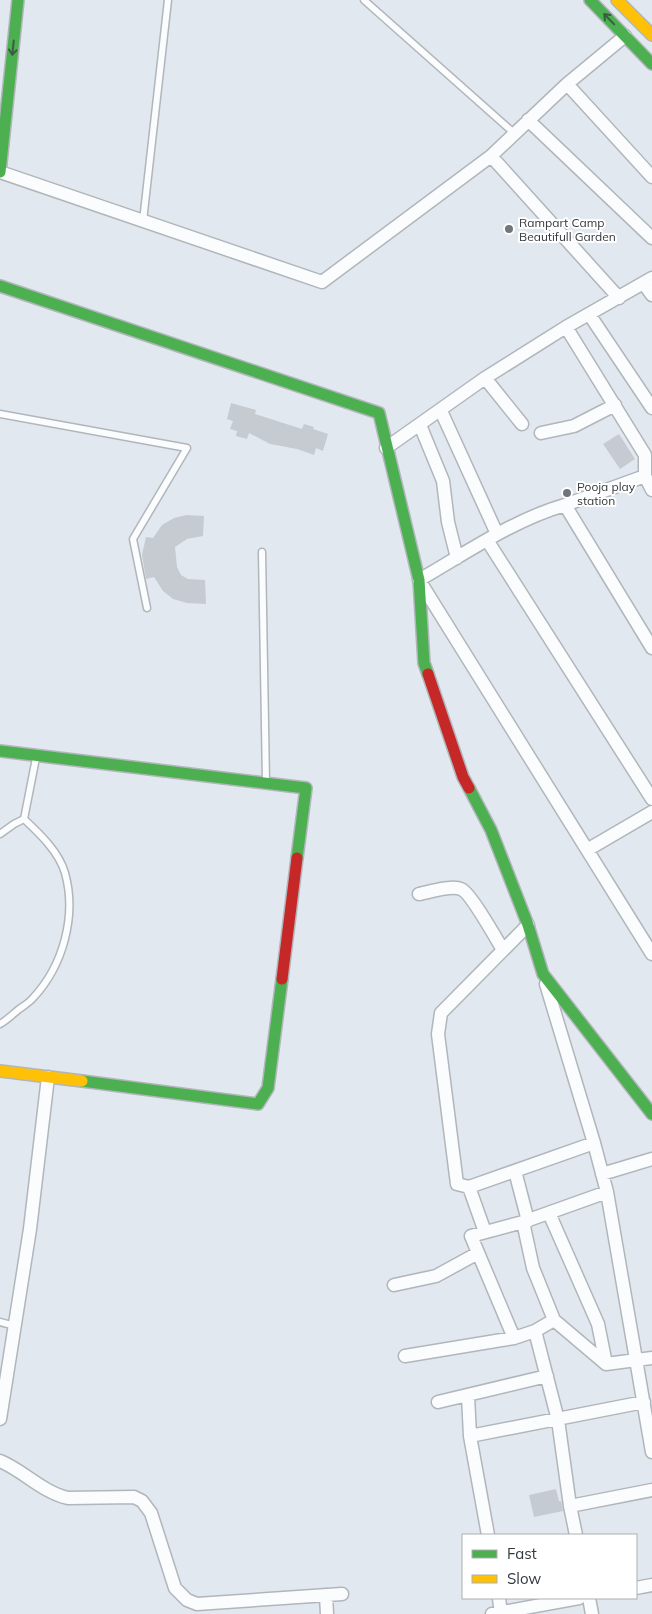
<svg xmlns="http://www.w3.org/2000/svg" width="652" height="1614" viewBox="0 0 652 1614" font-family="Mulish,sans-serif">
	<rect width="100%" height="100%" fill="#e2e8ef"/>
	<path fill="#c6cbd1" d="M231 403 256 410 255 414 302 429 304 424 314 427 313 429 328 434 323 451 316 448 314 455 297 449 270 444 249 433 247 439 236 436 237 431 230 429 233 421 227 419Z
		M619 434 635 459 620 469 603 444Z
		M186 515 204 516 203 536 187 539 175 547 177 567 181 575 188 579 205 580 206 604 187 603 173 599 163 591 154 577 146 579 142 555 146 537 153 538 162 525 174 518Z
		M556 1489 559 1501H561L563 1511 534 1517 529 1495Z"/>
	<g fill="none" stroke-linecap="round" stroke-linejoin="round">
		<g stroke="#b1b6bb" stroke-width="9">
			<path id="lane" d="M364 0 514 133
				M143 221 168 0
				M0 414 187 448 133 539 147 608
				M262 552 266 782
				M0 834 14 824 24 819 36 758
				M0 1024C7 1020 12 1015 18 1010 23 1006 29 1003 33 998 63 966 77 916 65 873 59 852 40 834 24 819
				M0 1322 15 1326"/>
		</g>
		<g stroke="#b1b6bb" stroke-width="15">
			<path id="street" d="M567 84 652 177
				M528 120 652 238
				M491 156 619 298
				M0 172 322 282 491 156 567 84 625 36
				M644 284 652 295
				M589 314 652 408
				M566 327 645 455V476L652 490
				M485 378 522 424
				M441 411 497 534
				M420 425 443 481 448 522 457 558
				M541 433 574 426 615 405
				M386 448 485 378 566 327 652 278
				M565 505 645 476
				M487 540 652 799
				M652 648 565 505C513 520 466 553 419 580L652 954
				M587 850 652 812
				M419 894C429 892 452 885 461 889 470 892 497 940 503 950
				M528 925 441 1013 438 1034 457 1184 469 1187 594 1143
				M546 984 594 1143 607 1192 652 1452
				M515 1171 528 1221
				M602 1174 652 1159
				M469 1187 485 1232
				M549 1213 598 1324 606 1364
				M523 1222 533 1268 554 1320 606 1364 652 1358
				M394 1285 436 1276 478 1253
				M535 1331 558 1420 570 1506 576 1535
				M514 1338 471 1236 523 1222 607 1192
				M405 1356 514 1338 535 1331 554 1320
				M468 1396 470 1436 488 1535
				M438 1402 547 1376
				M0 1419 30 1229 48 1077
				M470 1436 644 1402
				M0 1461C24 1471 42 1492 68 1498L134 1497 142 1501 151 1513 175 1588 187 1600 197 1604 342 1594
				M570 1506 652 1490
				M636 1588 652 1585
				M326 1595 327 1614
				M499 1598 501 1614
				M589 1598 592 1614
				M492 1614 579 1598"/>
		</g>
		<g stroke="#b1b6bb" stroke-width="14">
			<path id="fast" d="M590 0 652 64
				M0 172 18 0
				M0 286 379 413 419 580 424 663 428 674
				M0 751 306 788 297 858
				M469 788 491 830 528 925 543 974 652 1114
				M82 1081 258 1104 268 1088 282 979"/>
		</g>
		<g stroke="#b1b6bb" stroke-width="14">
			<path id="slow" d="M617 0 652 35
				M0 1071 82 1081"/>
		</g>
		<g stroke="#b1b6bb" stroke-width="14">
			<path id="jam" d="M428 674 463 777 469 788
				M282 979 297 858"/>
		</g>
		<use href="#lane" stroke="#fbfcfd" stroke-width="6"/>
		<use href="#street" stroke="#fbfcfd" stroke-width="12"/>
		<use href="#fast" stroke="#4caf50" stroke-width="11"/>
		<use href="#slow" stroke="#ffc107" stroke-width="11"/>
		<use href="#jam" stroke="#c62828" stroke-width="11"/>
	</g>
	<defs><path id="oneway-shaft" d="M-6 0H5M1.5-3L5.5 0L1.5 3" fill="none" stroke-width="1.6" stroke-linecap="round" stroke-linejoin="round" transform="scale(1.25)"/></defs>
	<g stroke="#3a5c43">
		<use href="#oneway-shaft" transform="translate(609 19) rotate(-134)"/>
		<use href="#oneway-shaft" transform="translate(13 48) rotate(96)"/>
	</g>
	<g fill="#70767b" stroke="#fff" stroke-width="2">
		<circle cx="509" cy="229" r="5"/>
		<circle cx="567" cy="493" r="5"/>
	</g>
	<g text-anchor="middle" dominant-baseline="central" stroke-width="4" stroke-linejoin="round" paint-order="stroke">
		<g font-size="12" fill="#33383d" stroke="#fff" text-anchor="start">
			<text x="519" y="222">Rampart Camp<tspan x="519" dy="14">Beautifull Garden</tspan></text>
			<text x="577" y="486">Pooja play<tspan x="577" dy="14">station</tspan></text>
		</g>
	</g>
	<rect x="462" y="1534" width="175" height="65" fill="#ffffff" stroke="#adafb1"/>
	<rect x="472" y="1550" width="25" height="8" fill="#4caf50" stroke="#adafb1"/>
	<text x="507" y="1559" font-size="15" fill="#33383d">Fast</text>
	<rect x="472" y="1575" width="25" height="8" fill="#ffc107" stroke="#adafb1"/>
	<text x="507" y="1584" font-size="15" fill="#33383d">Slow</text>
</svg>
